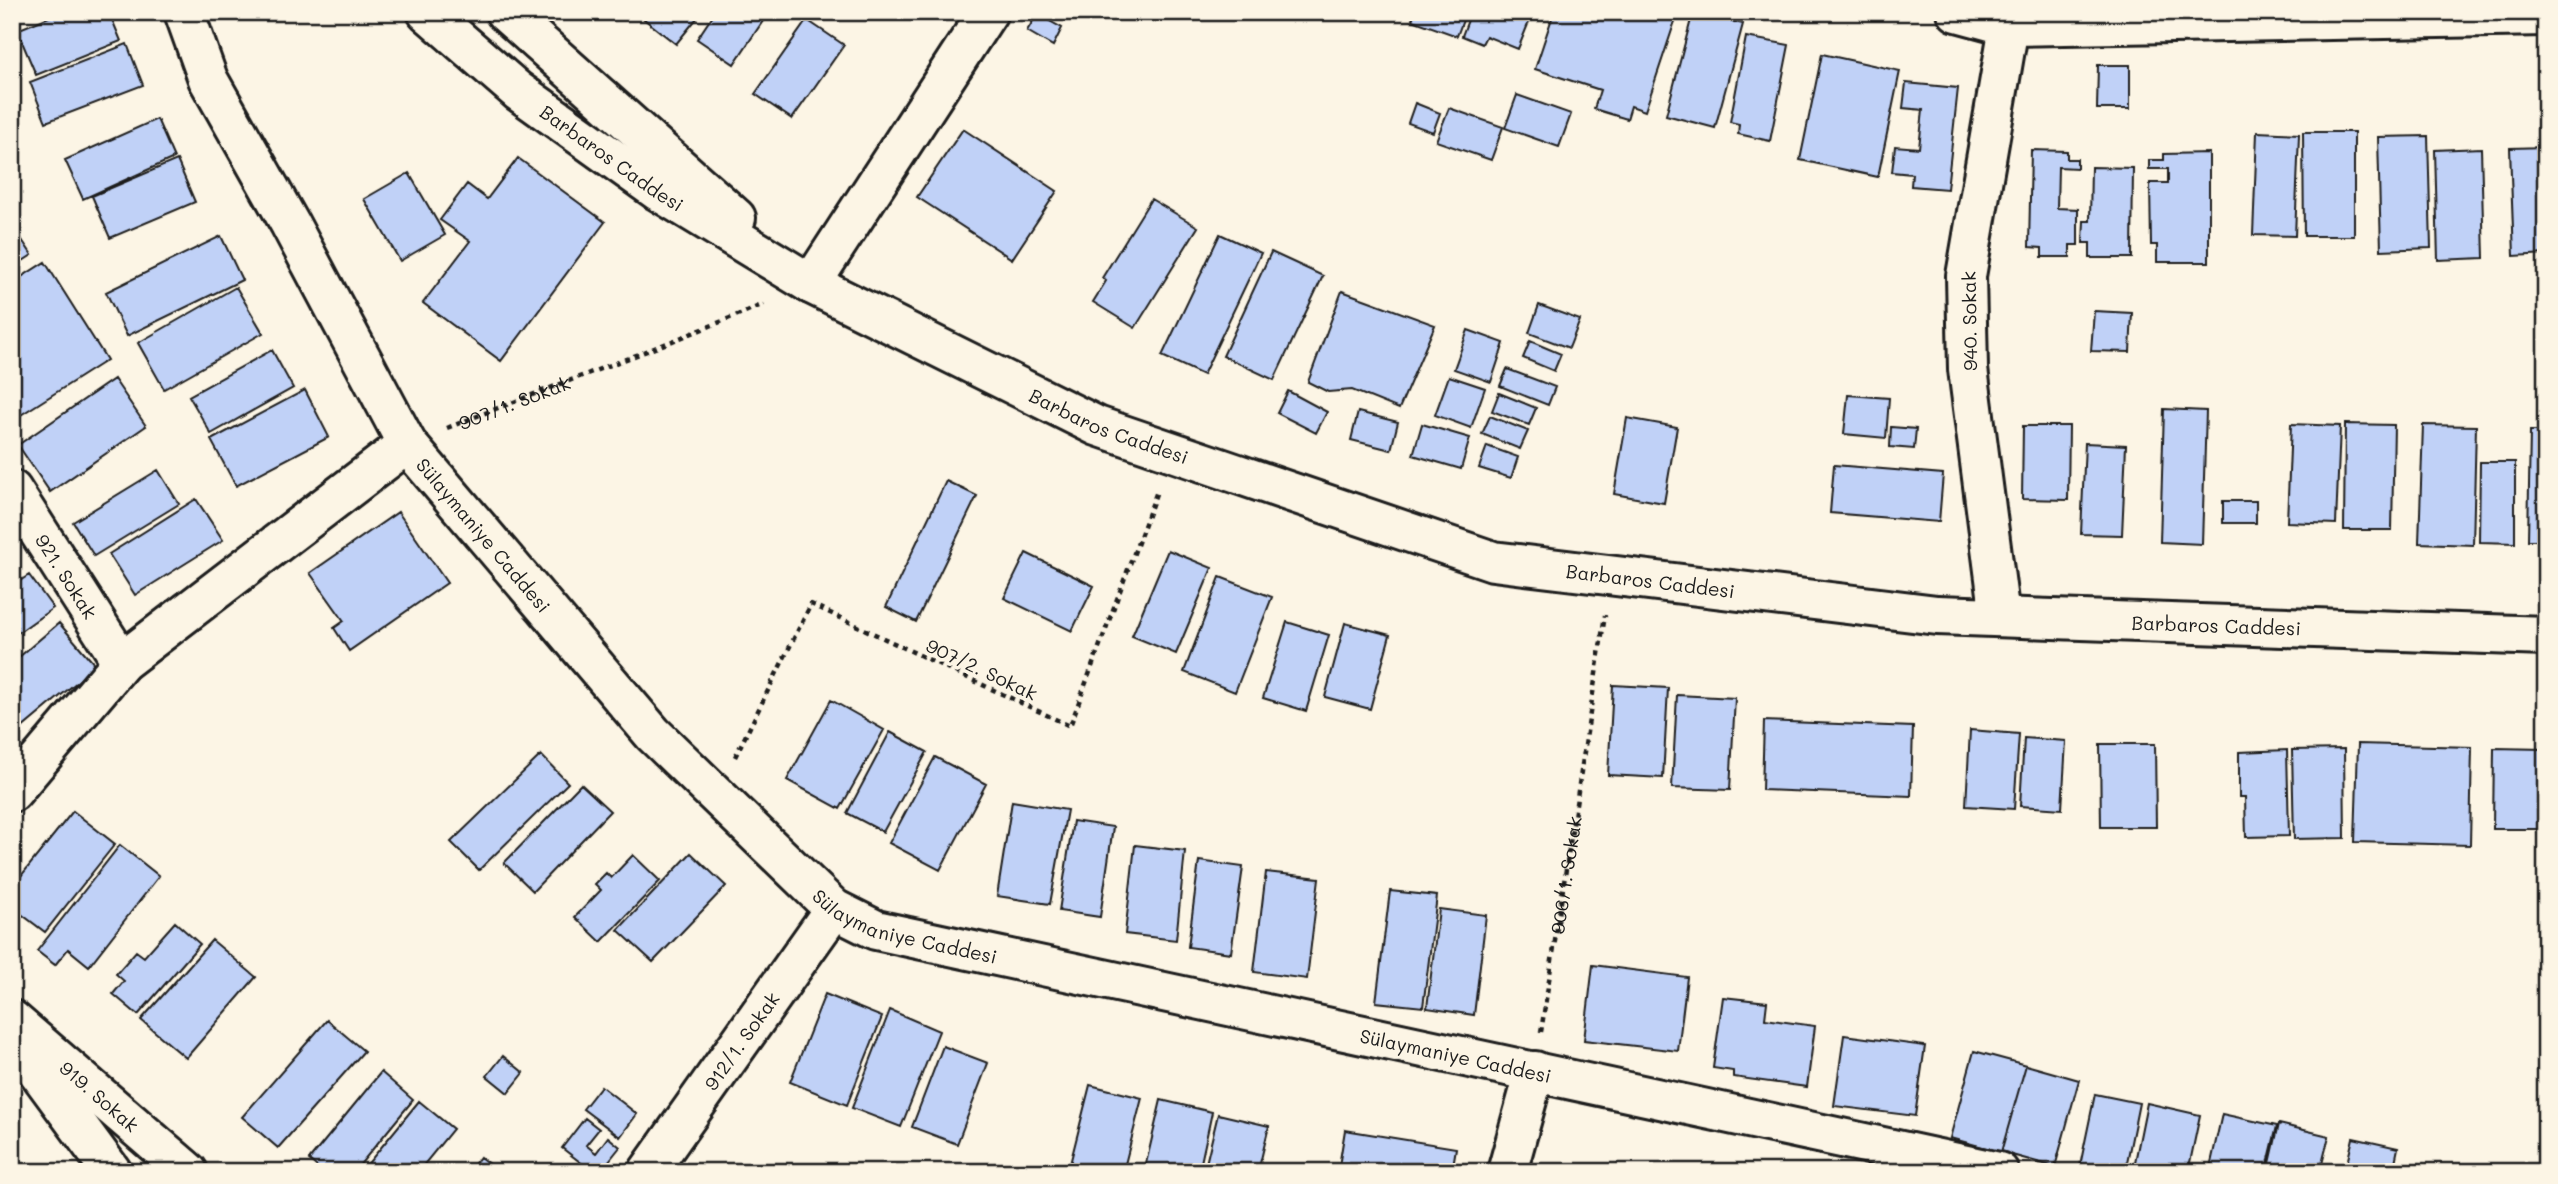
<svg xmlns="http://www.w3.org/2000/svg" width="2558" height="1184" viewBox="0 0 2558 1184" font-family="Mali,sans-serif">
	<rect width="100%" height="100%" fill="#fcf5e5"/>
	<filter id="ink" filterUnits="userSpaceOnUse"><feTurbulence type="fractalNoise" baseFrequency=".0143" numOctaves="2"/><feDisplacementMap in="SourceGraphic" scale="14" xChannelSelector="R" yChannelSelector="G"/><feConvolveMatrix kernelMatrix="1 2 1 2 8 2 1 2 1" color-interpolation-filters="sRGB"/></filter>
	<g filter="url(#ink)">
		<path fill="#c0d1f7" stroke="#1c1c1c" stroke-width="2" d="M61 12H109L121 41 36 75 17 30Z
			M650 12H702L676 44 644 19Z
			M715 12H769L734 64 697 39Z
			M1415 12H1466L1457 36 1412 20Z
			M1471 12H1533L1518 49 1486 36 1482 44 1462 36Z
			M1554 12H1678L1645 111 1631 106 1627 119 1594 109 1600 90 1535 69Z
			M1693 12 1743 24 1715 128 1666 115Z
			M1037 14 1062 28 1053 46 1027 31Z
			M807 20 844 45 792 119 755 94Z
			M1746 37 1789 45 1770 141 1738 134 1739 124 1730 122Z
			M127 44 143 85 46 122 30 82Z
			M1822 54 1900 71 1878 177 1800 160Z
			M2098 65H2130V109H2097Z
			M1906 83 1958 88 1947 189 1911 186 1912 174 1892 172 1895 146 1919 148 1923 110 1903 108Z
			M1517 95 1571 114 1559 147 1505 128Z
			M1415 103 1440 113 1433 132 1408 123Z
			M1449 108 1503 127 1491 160 1436 141Z
			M157 119 174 158 83 199 65 160Z
			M963 129 1057 191 1012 259 917 197Z
			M2257 132 2299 134 2295 236 2253 235Z
			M2303 132H2354V236H2304Z
			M2428 136 2431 248 2381 250 2378 137Z
			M2546 147V254L2514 256 2510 148Z
			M2481 148 2484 258 2438 260 2435 150Z
			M2031 150 2067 151V159H2077V168L2058 167 2057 208 2078 209V245H2070V257H2042V248L2029 247Z
			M2209 153V262H2157V245H2151L2150 183H2168V169H2149V160H2164V154Z
			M518 158 605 222 501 361 423 303 470 241 440 220 467 184 487 199Z
			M177 160 195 202 110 238 92 196Z
			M2091 167 2133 168 2132 258H2090V243H2083L2084 221H2090Z
			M409 173 445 235 400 261 364 199Z
			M1151 199 1198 227 1135 328 1093 302 1106 281 1102 278Z
			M12 225 32 255 12 268Z
			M1220 234 1261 253 1203 375 1162 356Z
			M221 236 242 280 127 336 106 292Z
			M1271 252 1323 276 1274 380 1223 356Z
			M45 262 107 360 16 418 12 413V283Z
			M236 287 263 333 164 389 138 343Z
			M1342 291 1435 325 1399 409 1352 390 1328 392 1308 382Z
			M1539 305 1580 320 1569 348 1529 333Z
			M2094 311 2132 313 2130 352 2091 351Z
			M1468 330 1504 343 1491 382 1454 369Z
			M1530 341 1561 354 1554 371 1523 358Z
			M272 350 293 388 211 434 189 396Z
			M1507 369 1555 387 1548 405 1500 386Z
			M1449 376 1485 388 1471 428 1435 415Z
			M114 379 146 426 50 492 18 445Z
			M305 390 329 437 236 486 211 440Z
			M1288 391 1327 412 1316 433 1277 413Z
			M1499 393 1536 408 1529 425 1492 411Z
			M1848 395 1889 398 1886 438 1844 434Z
			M2164 409 2206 411 2202 544 2160 542Z
			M1358 412 1398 422 1391 450 1351 440Z
			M1490 416 1528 431 1520 449 1482 434Z
			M1627 418 1677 427 1664 503 1614 494Z
			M1422 424 1470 438 1461 469 1413 455Z
			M2291 424 2340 426 2336 524 2287 522Z
			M2345 424 2394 425 2392 530H2344Z
			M2423 425 2476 426 2473 545 2419 543Z
			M2023 426H2069L2068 500 2022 499Z
			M1891 427 1916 429 1914 449 1890 447Z
			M2530 431H2546V540H2528Z
			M2085 443 2126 445 2122 535 2081 534Z
			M1487 446 1518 457 1511 478 1479 468Z
			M2480 462H2515V543L2479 542Z
			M1834 465 1943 474 1939 522 1830 513Z
			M158 470 179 504 94 556 73 522Z
			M946 481 977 496 916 622 886 607Z
			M196 499 223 540 135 595 109 554Z
			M2223 501H2256V523H2223Z
			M398 512 447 583 349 651 334 628 344 621 310 573Z
			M1168 550 1212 568 1176 654 1132 636Z
			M1026 553 1094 586 1072 631 1004 598Z
			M29 575 53 608 12 637V586Z
			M1220 577 1272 597 1235 692 1184 672Z
			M1287 622 1329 635 1306 711 1263 698Z
			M59 623 96 666 22 728 12 716V663Z
			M1345 623 1390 635 1370 709 1325 697Z
			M1613 685 1668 688 1663 778 1608 775Z
			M1677 695 1735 698 1730 790 1672 788Z
			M831 700 884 730 840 809 787 780Z
			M1764 721 1913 727 1911 796 1762 790Z
			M1970 730 2019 734 2014 809 1966 806Z
			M890 732 927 752 883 832 847 813Z
			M2024 738 2066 741 2062 809 2020 806Z
			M2100 744H2155L2156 827H2101Z
			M2358 744 2472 747 2470 845 2355 842Z
			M2494 748 2545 749 2542 829H2493Z
			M2344 749 2345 838 2294 839 2292 750Z
			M2287 750 2289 836 2246 837 2245 797H2239V752Z
			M541 755 568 783 479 870 451 842Z
			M935 757 986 784 940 870 889 843Z
			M581 784 610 811 533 891 504 863Z
			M1012 801 1067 810 1050 904 997 896Z
			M73 811 115 844 45 932 12 907V887Z
			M1073 821 1113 827 1100 917 1059 911Z
			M120 845 159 876 89 966 68 949 55 965 37 951Z
			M1135 845 1185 851 1176 940 1125 934Z
			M691 853 726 886 653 962 618 930Z
			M633 855 660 881 601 942 575 917 601 890 595 884 606 873 611 878Z
			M1199 861 1243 867 1231 953 1188 947Z
			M1266 872 1319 878 1307 979 1254 972Z
			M1390 891 1437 896 1423 1007 1376 1002Z
			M1439 909 1486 915 1474 1015 1427 1008Z
			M175 922 200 944 138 1015 113 994 124 981 116 974 136 951 144 957Z
			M212 940 256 977 186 1058 141 1020Z
			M1593 965 1687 977 1678 1051 1584 1040Z
			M825 994 882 1017 847 1105 790 1082Z
			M1723 997 1767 1002 1765 1019 1815 1026 1807 1087 1733 1077V1071L1713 1068Z
			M890 1010 939 1031 901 1127 852 1108Z
			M327 1020 364 1051 278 1148 242 1117Z
			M1844 1035 1925 1046 1915 1116 1834 1106Z
			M943 1046 988 1063 957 1144 912 1127Z
			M1974 1051 2026 1065 2001 1152 1950 1138Z
			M503 1056 524 1073 508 1093 487 1076Z
			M2026 1065 2079 1080 2055 1167 2001 1152Z
			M381 1072 413 1100 354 1172H323L309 1160Z
			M1090 1085 1142 1098 1123 1172H1068Z
			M601 1086 637 1114 620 1137 583 1109Z
			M2095 1094 2139 1103 2125 1172H2107L2080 1166Z
			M1161 1100 1212 1112 1199 1172H1144Z
			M419 1101 453 1129 418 1172H361Z
			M2147 1103 2200 1115 2188 1172H2133Z
			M1218 1114 1269 1126 1258 1172H1204Z
			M2222 1114 2277 1126 2266 1172H2209Z
			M585 1118 599 1129 586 1145 596 1153 608 1137 620 1147 600 1172H593L562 1148Z
			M2279 1124 2329 1136 2320 1172H2268Z
			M1345 1130 1456 1148 1452 1172H1338Z
			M2353 1138 2398 1148 2393 1172H2345Z
			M480 1157 499 1172H468Z
			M2398 1162 2438 1172H2396Z"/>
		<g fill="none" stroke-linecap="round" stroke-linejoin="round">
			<g stroke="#1c1c1c" stroke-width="44">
				<g id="minor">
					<path d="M811 284 988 12"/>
					<path id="s3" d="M12 490 122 662"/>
					<path d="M2000 617 1968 369 1966 276 2009 26"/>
					<path d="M12 792 122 662 407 444"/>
					<path id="s4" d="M12 1020 188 1172"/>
					<path d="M20 1047 112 1172"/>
					<path id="s5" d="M648 1172 834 909"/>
					<path d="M1507 1172 1535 1071"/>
				</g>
			</g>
			<g stroke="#1c1c1c" stroke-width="44">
				<g id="tertiary">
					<path id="s6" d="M427 12 518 91 658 191 811 284 1097 426 1493 561 1937 615 2546 636"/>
					<path d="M505 12 736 218"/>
					<path d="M1957 12 2009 26 2546 16"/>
				</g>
			</g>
			<g stroke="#1c1c1c" stroke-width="44">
				<g id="secondary">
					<path id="s7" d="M184 12 208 79 290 224 407 444 653 734 834 909 876 930 1999 1172"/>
				</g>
			</g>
			<g stroke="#1c1c1c" stroke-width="4.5" stroke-dasharray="5 5" stroke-linecap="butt">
				<path id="s1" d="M447 428C553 386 659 348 764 304"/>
				<path d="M735 757 811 604 1070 726 1157 491"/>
				<path id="s2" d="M1541 1032 1605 615"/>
			</g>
			<use href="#minor" stroke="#fcf5e5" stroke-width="38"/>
			<use href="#tertiary" stroke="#fcf5e5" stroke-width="38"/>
			<use href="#secondary" stroke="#fcf5e5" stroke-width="38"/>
		</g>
	</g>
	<g text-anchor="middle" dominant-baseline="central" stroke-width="7" stroke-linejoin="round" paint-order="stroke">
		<g font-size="19" fill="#1c1c1c" stroke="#fcf5e5">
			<text stroke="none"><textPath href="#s6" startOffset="236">Barbaros Caddesi</textPath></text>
			<text transform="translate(1969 321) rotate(-91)">940. Sokak</text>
			<text stroke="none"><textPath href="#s1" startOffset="72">907/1. Sokak</textPath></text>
			<text stroke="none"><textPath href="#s6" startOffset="802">Barbaros Caddesi</textPath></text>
			<text stroke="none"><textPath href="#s7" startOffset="606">Sülaymaniye Caddesi</textPath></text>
			<text stroke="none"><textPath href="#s3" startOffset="102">921. Sokak</textPath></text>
			<text stroke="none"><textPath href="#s6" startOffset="1368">Barbaros Caddesi</textPath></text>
			<text stroke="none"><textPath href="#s6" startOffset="1936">Barbaros Caddesi</textPath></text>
			<text transform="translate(982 669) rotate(25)">907/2. Sokak</text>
			<text stroke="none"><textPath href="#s2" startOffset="159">906/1. Sokak</textPath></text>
			<text stroke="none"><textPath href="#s7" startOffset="1192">Sülaymaniye Caddesi</textPath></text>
			<text stroke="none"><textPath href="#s5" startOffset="161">912/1. Sokak</textPath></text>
			<text stroke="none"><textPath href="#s7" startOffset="1759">Sülaymaniye Caddesi</textPath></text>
			<text stroke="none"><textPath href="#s4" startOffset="116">919. Sokak</textPath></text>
		</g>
	</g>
	<rect width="2558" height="1184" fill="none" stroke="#fcf5e5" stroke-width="42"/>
	<rect x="21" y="21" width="2516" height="1142" fill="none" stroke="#1c1c1c" stroke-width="2.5" filter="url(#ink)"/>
</svg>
